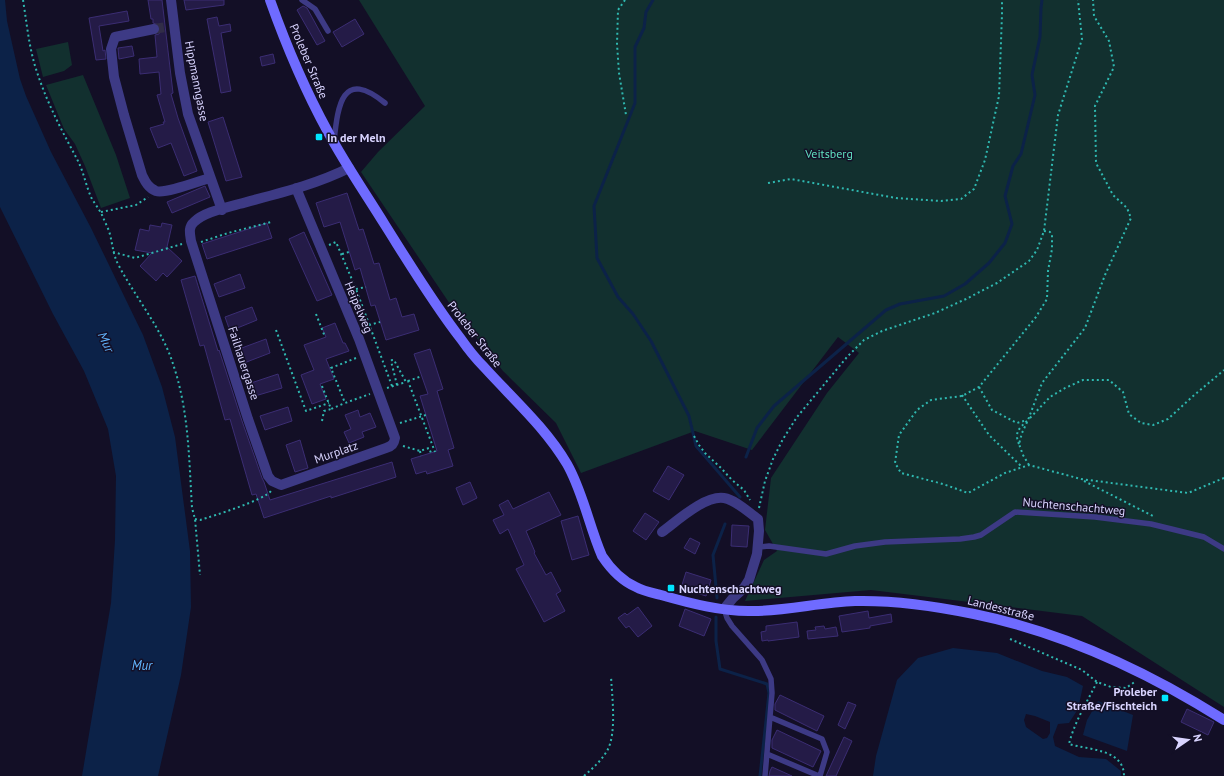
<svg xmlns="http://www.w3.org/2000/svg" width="1224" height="776" viewBox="0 0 1224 776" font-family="'PT Sans',sans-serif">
	<rect width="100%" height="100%" fill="#130f26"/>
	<path fill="#12302f" d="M359 0H1224V707L1082 616 871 590 745 601 764 560 777 551 765 530 771 478 827 393 859 353 838 337 752 450 695 431 581 473 556 423 503 371 450 304 361 172 378 152 425 106Z
		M68 42 72 65 64 71 43 77 36 49Z
		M83 75 116 155 130 198 101 208 85 166 75 144 64 129 46 85Z"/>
	<path fill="#0c2248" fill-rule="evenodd" d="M0 0H5L7 21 20 79 26 96 51 152 91 228 143 335 162 387 175 437 190 551 191 607 181 675 158 776H82L111 603 115 540 116 476 108 429 84 371 53 314 0 207Z
		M953 648 997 653 1042 671 1067 677 1083 686 1078 709 1069 723 1058 724 1053 737 1055 746 1079 757 1106 759 1121 771V776H873L876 756 897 680 918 658ZM1026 714 1035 716 1050 722V733L1047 738 1043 739 1026 727 1024 720Z
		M1098 701 1133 715 1127 751 1083 735 1087 720Z"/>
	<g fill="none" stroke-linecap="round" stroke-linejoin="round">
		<path stroke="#0c2248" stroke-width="3" d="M653 0 646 12 644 28 635 47V103L594 206 597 258 618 297 633 314 651 341 689 416 696 446 740 497
			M746 457 757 428 774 406 886 310 900 304 944 296 965 284 989 263 1005 243 1012 224 1005 196 1013 166 1021 154 1035 95 1032 75 1040 37 1041 8 1042 0
			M717 598 713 555 725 524
			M716 617V641L720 669 767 684 769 693 760 776"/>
	</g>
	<path fill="#241b47" stroke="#3b2d73" d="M148 0H162L173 93 171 94 178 118 197 171 184 176 171 143 158 148 150 128 164 124 163 122H165L157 95 161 94 159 72 140 74 139 59 157 57 155 35 159 34 160 31 159 25 153 23V19H151Z
		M184 0H224V5L186 10Z
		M303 6 307 8 325 41 317 45 297 10Z
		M127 11 129 21 99 26 103 51 105 50 106 59 96 60 89 18Z
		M217 17 219 26 230 24 231 31 221 33 231 91 221 93 207 19Z
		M355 19 364 34 342 47 333 32Z
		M132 46 134 56 119 59 118 48Z
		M273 54 275 63 262 66 260 57Z
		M223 117 242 177 226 181 208 122Z
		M205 186 210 197 172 213 167 202Z
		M347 193 359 230 363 229 374 264 379 263 390 300 396 298 402 317 414 314 419 330 386 340 375 305 371 306 360 268 355 270 340 222 324 227 316 203Z
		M162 223 172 225 167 247 182 261 167 277 163 273 156 281 140 266 152 253 135 250 140 229 149 231 150 225 161 227Z
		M267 223 272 238 207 259 202 244Z
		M304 232 332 295 317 301 289 239Z
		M240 274 245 288 219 297 214 284Z
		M195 276 218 351 219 350 242 421 262 478 264 482 270 500 392 462 396 477 331 498V496L264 518 256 494 252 495 230 419 225 420 204 345 200 346 181 280Z
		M252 307 257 320 230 331 225 317Z
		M335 323 343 343H345L349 351 326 359 334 379 320 384 326 399 312 404 301 375 314 370 304 345 326 337 322 328Z
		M266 339 270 353 244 363 239 349Z
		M430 349 443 389 437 391 454 448 448 450 453 466 427 474 426 471 416 474 411 459 437 451 420 396 428 394 414 354Z
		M278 374 282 388 255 396 251 383Z
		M288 407 292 421 265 430 260 416Z
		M358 410 360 417 370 413 376 427 362 432 364 437 349 443 344 432 351 429 345 415Z
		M300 440 308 468 295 472 286 445Z
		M668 466 684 475 669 500 653 491Z
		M470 482 477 498 463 505 456 488Z
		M549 492 561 515 526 531 535 552 534 553 546 575 551 572 561 591 556 594 565 611 544 622 516 569 524 565 508 529 500 534 493 520 504 515 499 505 508 500 513 509Z
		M645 513 659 522 646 540 633 531Z
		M578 516 589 555 572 560 561 521Z
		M732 525 749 526 747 547 731 546Z
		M690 538 700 543 695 554 684 548Z
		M686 572 711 580 706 596 681 588Z
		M638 607 652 626 638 637 629 626 626 628 618 618 625 613 627 615Z
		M685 609 711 619 704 636 679 626Z
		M868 611 869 618 891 614 892 622 870 626V628L842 632 839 616Z
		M797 622 799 637 768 641V640L762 641 761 632 766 631V626Z
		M824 626 825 629 836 627 838 636 808 639 807 631 816 630 815 627Z
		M780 695 824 716 817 731 775 710V704Z
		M848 702 856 705 845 729 838 725Z
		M1187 709 1214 722 1208 735 1181 722Z
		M777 730 821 751 813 767 772 748V740Z
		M844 737 852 741 836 776H826Z
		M772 767 792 776H769L770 771Z"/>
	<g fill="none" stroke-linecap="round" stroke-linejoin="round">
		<path stroke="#312d47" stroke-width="10" stroke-dasharray="10 5" stroke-linecap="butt" d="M154 29 166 27"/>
		<path stroke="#2fb8b0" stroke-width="2" stroke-dasharray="2 3" stroke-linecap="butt" d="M23 0C27 24 29 49 37 72 47 103 62 131 77 159 84 172 86 187 92 199 95 204 99 209 102 215 104 220 107 226 109 231 113 244 112 253 119 266 137 300 163 330 174 367 189 413 189 460 192 508L195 519 200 575
			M625 0 618 10 617 44 619 73 626 115
			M768 183 791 179 896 198 941 201 961 199 974 189 985 160 999 96 1002 14V0
			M101 212 136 205 148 197
			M1044 231 1050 232 1052 235V249L1048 271 1047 299 1036 317 979 387 962 396 931 400 917 410 899 435 895 463 901 473 943 484 968 493 1005 473 1029 465 1081 479 1188 493 1224 478
			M201 242 228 233 271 222
			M329 245 336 242 356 289 392 386
			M113 252 135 258 182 244
			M342 254 349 252
			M356 289 366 287
			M316 314 325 337
			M369 325 380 322
			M276 330 306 411 329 403
			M356 358 331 368 345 403 370 394
			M408 381 422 376
			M397 385 391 361 392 360H394L406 382 408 381 435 452
			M322 386 331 409 345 403
			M979 387 992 410 1017 423 1027 420
			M387 388 406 382
			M962 395 989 435 1022 467
			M1030 418 1050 397 1065 388 1083 380H1109L1123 392 1129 414 1141 423 1153 425 1168 419 1192 397 1224 370
			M322 421 324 411 331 409
			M400 423 426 415
			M694 436 699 445 705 453 721 468 732 480 744 490 750 500
			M1019 444C1014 433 1019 428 1027 421
			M403 446 420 451 429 448 431 453
			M420 451 421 456
			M1029 465 1023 455 1019 444 1022 433 1028 420 1042 383 1085 328 1105 275 1131 218 1127 208 1113 195 1096 163 1095 106 1114 67 1109 41 1094 16 1093 0
			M1084 481 1153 516
			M759 508 765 481 773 459 783 439 797 417 847 357 864 340 882 331 935 313 966 299 997 283 1029 261 1037 250 1044 231 1058 115 1082 39 1078 0
			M195 519 200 520C213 516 264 500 271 491
			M1010 639 1082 670 1097 682 1111 687 1126 688 1136 681
			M1097 682C1087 702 1074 723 1069 744 1089 750 1124 749 1124 776
			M584 776C593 768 601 761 607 751 617 734 612 696 611 676"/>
		<path stroke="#3d3a85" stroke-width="5.5" d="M302 0 315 9 328 31
			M334 141C338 105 342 68 385 103
			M758 547 769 546 826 554 855 546 885 542 960 539 974 537 981 535 1015 512 1095 517 1151 524 1204 537 1224 549
			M724 609 727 618 732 626 762 660 771 679 772 693 765 776
			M770 717 822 739 827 752 820 776
			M767 754 819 776"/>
		<path stroke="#3d3a85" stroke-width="10" d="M171 0 180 73 188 114 222 210
			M154 29 115 37 111 49 114 77 124 115 142 175C145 181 148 188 156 191 166 194 199 181 210 178
			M296 188 359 339 395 438C394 444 392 446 386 448L281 485 272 481 268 476 248 419 191 241C190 234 188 227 194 222 204 212 225 208 239 204 276 194 315 185 349 168
			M662 532C677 521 705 495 724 498 736 500 748 512 758 519L759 531 757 554 749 580 744 588 733 598 724 609"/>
		<path stroke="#6f6bff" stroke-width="10" d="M270 0C286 45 305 90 328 132 345 164 366 194 385 225 409 263 433 303 461 339 468 349 476 359 484 367 513 399 545 427 567 464 583 492 589 526 602 556 610 568 622 581 636 587 643 591 653 593 661 595 689 603 723 612 753 611 787 611 821 602 855 601 895 600 935 606 974 614 1062 632 1148 672 1224 720"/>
	</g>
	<g fill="#00e5ff" stroke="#130f26" stroke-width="1.5">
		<rect x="315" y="133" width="8" height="8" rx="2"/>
		<rect x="667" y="584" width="8" height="8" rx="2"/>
		<rect x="1161" y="694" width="8" height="8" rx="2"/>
	</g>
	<g text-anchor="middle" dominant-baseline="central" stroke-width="3" stroke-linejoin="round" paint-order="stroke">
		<g font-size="12" fill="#d9d4ff" stroke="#130f26">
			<text transform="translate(309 61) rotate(67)">Proleber Straße</text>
			<text transform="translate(197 81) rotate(79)">Hippmanngasse</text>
			<text transform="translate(359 307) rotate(67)">Heipelweg</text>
			<text transform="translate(475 334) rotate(52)">Proleber Straße</text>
			<text transform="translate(244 363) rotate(72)">Failhauergasse</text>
			<text transform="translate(336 452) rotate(-19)">Murplatz</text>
			<text transform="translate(1074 506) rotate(5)">Nuchtenschachtweg</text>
			<text transform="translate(1001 608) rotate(14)">Landesstraße</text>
		</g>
		<g font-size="12" font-weight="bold" fill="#d9d4ff" stroke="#130f26" text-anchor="start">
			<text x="327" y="137">In der Meln</text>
			<text x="679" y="588">Nuchtenschachtweg</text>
			<text x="1157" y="691" text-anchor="end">Proleber<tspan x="1157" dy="14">Straße/Fischteich</tspan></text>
		</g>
		<g font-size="12" fill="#5fe0c0" stroke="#130f26">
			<text x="829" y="153">Veitsberg</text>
		</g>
		<g font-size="13" font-style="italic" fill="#62b6ff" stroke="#130f26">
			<text transform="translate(106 342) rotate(65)">Mur</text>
			<text x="142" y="665">Mur</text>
		</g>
	</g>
	<g transform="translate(1188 740) rotate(77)" stroke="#130f26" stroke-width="3" paint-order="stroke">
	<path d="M0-3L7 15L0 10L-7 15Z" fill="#d9d4ff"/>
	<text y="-6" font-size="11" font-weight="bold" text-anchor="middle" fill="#d9d4ff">N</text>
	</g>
</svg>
